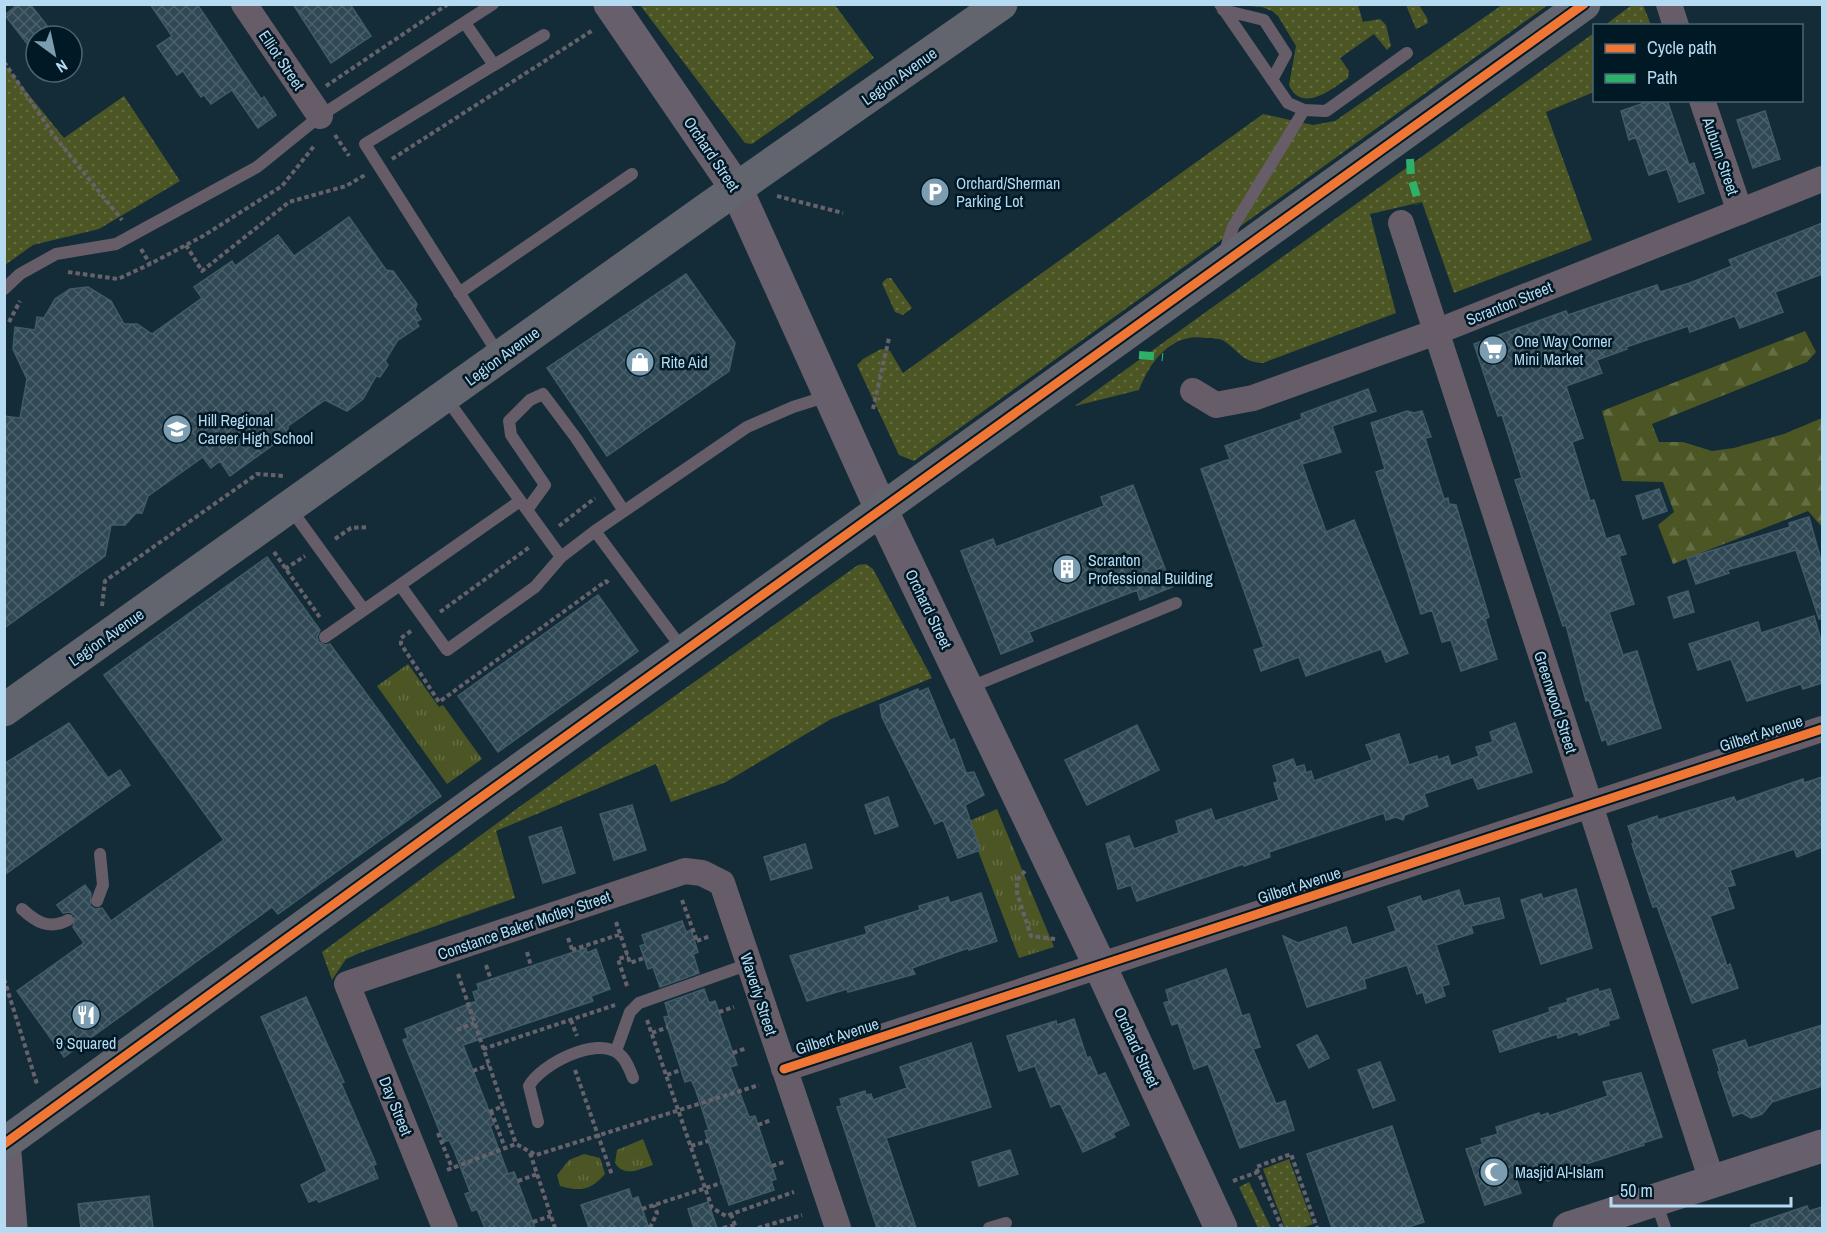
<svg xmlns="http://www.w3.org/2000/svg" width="1827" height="1233" viewBox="0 0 1827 1233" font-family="'Archivo Narrow',sans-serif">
	<defs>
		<pattern id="grass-dots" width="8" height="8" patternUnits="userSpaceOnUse" patternTransform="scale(1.5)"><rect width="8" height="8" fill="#4c5624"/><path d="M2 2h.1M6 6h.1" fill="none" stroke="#646e44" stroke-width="1.8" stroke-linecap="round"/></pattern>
		<pattern id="forest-firs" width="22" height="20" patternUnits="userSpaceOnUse" patternTransform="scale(1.5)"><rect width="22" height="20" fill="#4c5624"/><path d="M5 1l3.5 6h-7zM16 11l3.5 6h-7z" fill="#646e44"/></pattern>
		<pattern id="park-tufts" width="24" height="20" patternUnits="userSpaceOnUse" patternTransform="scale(1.5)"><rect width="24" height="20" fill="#4c5624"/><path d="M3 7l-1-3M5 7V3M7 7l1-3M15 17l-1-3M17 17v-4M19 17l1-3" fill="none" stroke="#646e44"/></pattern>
		<pattern id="building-cross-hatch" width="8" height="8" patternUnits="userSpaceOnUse" patternTransform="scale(1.5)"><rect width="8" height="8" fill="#2f4853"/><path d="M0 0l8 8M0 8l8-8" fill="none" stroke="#4b626c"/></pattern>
	</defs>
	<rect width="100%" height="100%" fill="#132c38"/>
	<path fill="url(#grass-dots)" d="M1633 4 1643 5 1651 25H1605Z
		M640 5H835L874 58 752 144 745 143Z
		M1237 5H1358L1363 22 1380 19 1386 25 1391 46 1387 50 1374 34 1340 58 1349 71 1348 78C1332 89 1302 114 1289 85L1296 46 1278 16 1272 11 1262 7Z
		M1406 5H1419L1427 18 1428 23 1416 29Z
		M1502 5H1548L914 461 899 455 857 365 863 359 881 349 890 351 903 373 1263 114 1313 125 1335 121Z
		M1594 33V92L1546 112 1592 240 1454 293 1422 202 1370 214 1396 313 1263 363C1242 362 1240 352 1224 341 1219 338 1212 338 1206 338 1172 332 1150 361 1139 390L1075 406Z
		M4 64 64 138 124 96 180 181 99 229 33 245 5 265Z
		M887 278H891L912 308 903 315 895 312 882 283Z
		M866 564 873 569 932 678 831 719 726 782 671 802 656 764 496 831 515 898 362 952 346 959 332 980 322 952 515 810 858 565Z
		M1289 1159 1313 1224 1302 1228H1285L1263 1169Z
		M1249 1182 1271 1228H1258L1239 1187Z"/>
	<path fill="url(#forest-firs)" d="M1805 331 1816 352 1807 362 1652 424 1659 442H1683L1712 451 1734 448 1784 434 1822 418V527L1808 511 1673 564 1658 525 1674 512 1663 482 1622 481 1602 411Z"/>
	<path fill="url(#park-tufts)" d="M408 664 439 707 443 705 482 759 447 784 377 686Z
		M997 809 1054 947 1019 958 967 822Z
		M643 1139 653 1165C639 1169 625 1178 615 1163L617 1150Z
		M584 1154 600 1158 605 1174C591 1190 581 1192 560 1186L557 1175 569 1160Z"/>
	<path fill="url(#building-cross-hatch)" stroke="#415b69" stroke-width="1.5" d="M18 4H30L55 36H36V55L5 15Z
		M150 4H197L261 99 264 97 276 115 258 128 232 90 211 104 204 95 201 97 183 71 177 75 157 46 172 36Z
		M293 4H350L371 36 331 63Z
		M1653 100H1667L1689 165 1694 163 1704 193 1679 202 1667 169 1649 175 1636 137 1629 140 1621 111Z
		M1765 111 1780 159 1753 168 1737 120Z
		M349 217 386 270 393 271 417 304 415 310 421 319 416 322 419 326 397 341 385 361 388 365 380 377 376 376 363 399 347 411 325 400 288 426V434L230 476 220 461 211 468 203 457 148 496 142 513H136L125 525H111L105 556 4 628V416L20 418 27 379 13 349 15 327 35 330 37 317 44 318 55 299 70 289 88 287 111 301 124 324H137L152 334 202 298 194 287 232 261 235 266 278 235 294 256Z
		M1822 223V274L1775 292 1783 312 1740 328 1735 316 1690 332 1688 326 1626 347 1627 349 1597 360 1602 373 1566 386 1583 438 1572 442 1590 501 1594 500 1606 539 1619 535 1626 554 1619 556 1634 604 1609 612 1623 655 1637 651 1661 728 1608 745 1606 739 1602 741 1589 700 1586 701 1566 625 1563 626 1515 480 1522 478 1502 415 1498 416 1474 344 1566 311 1568 315 1657 285 1660 292 1690 283 1732 266 1729 260Z
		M686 274 735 343 729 371 607 456 547 368Z
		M1368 389 1376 411 1332 426 1341 452 1302 464 1326 532 1354 520 1408 653 1386 662 1381 649 1306 676 1299 657 1261 671 1254 650 1264 647 1201 469 1230 459 1225 446 1302 419 1301 414Z
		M1407 411 1414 413 1422 411 1431 437 1425 438 1444 499 1448 498 1449 504 1456 505 1489 617 1485 619 1497 659 1461 671 1451 640 1442 642 1432 610 1421 614 1376 472 1385 469 1371 423Z
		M1133 485 1172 587 1140 600 1137 590 1029 632 1033 641 1001 654 961 551 993 539 996 547 1104 506 1101 497Z
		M1659 489 1667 511 1643 519 1636 496Z
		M1809 517 1822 564V618L1819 619 1796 550 1727 570 1729 573 1696 584 1687 558 1790 527 1789 523Z
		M267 557 320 630 317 637 319 642 325 645 330 644 441 796 278 914 272 907 64 1057 17 991 84 943 73 927 75 916 70 912 63 913 57 905 85 885 91 893 90 906 95 909 102 908 111 921 224 840 104 675Z
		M1688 591 1694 612 1674 618 1668 597Z
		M598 595 638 651 498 752 458 696Z
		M1814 616 1822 644V683L1803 689 1801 684 1747 701 1731 659 1698 670 1689 644 1758 622 1761 633Z
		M928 688 950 741 954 739 966 773 974 772 984 795 965 805 980 850 958 858 943 820 935 824 882 717 880 705 918 689 919 692Z
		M69 723 108 778 120 770 130 785 4 875V764Z
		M1515 723 1532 772 1478 789 1473 777 1424 794 1428 806 1405 815 1403 820 1396 817 1386 820 1384 813 1269 852 1270 857 1244 866 1243 864 1137 901 1131 885 1118 889 1106 844 1129 836 1134 849 1179 833 1176 821 1211 809 1215 821 1279 800 1274 783 1278 782 1273 766 1293 759 1296 767 1304 765 1306 773 1311 771 1314 781 1372 760 1366 745 1399 734 1409 765 1437 756 1438 760 1448 756 1451 766 1479 756 1476 747 1493 742 1490 732Z
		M1137 725 1159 770 1087 805 1065 760Z
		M1822 777V847L1797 857 1794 849 1730 870 1735 885 1727 887 1734 908 1710 916 1727 966 1730 964 1738 988 1692 1003 1657 906 1653 907 1632 844H1634L1628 826 1657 816 1658 820 1734 797 1736 802 1803 779 1804 783Z
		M888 797 898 826 875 834 865 805Z
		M632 805 646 850 614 860 600 814Z
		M561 827 575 873 543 883 529 837Z
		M805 844 812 868 771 880 764 857Z
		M1576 889 1592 948 1541 964 1521 900 1541 894 1543 899Z
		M1459 890 1464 906 1499 898 1504 918 1471 926 1473 933 1436 945 1449 984 1442 986 1445 996 1426 1003 1423 992 1417 994 1407 965 1364 979 1366 988 1307 1007 1283 936 1298 943 1346 927 1352 945 1396 931 1388 907 1420 896 1422 902Z
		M981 893 997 941 969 950 968 948 912 968 915 974 848 992 847 989 807 1001 790 956 867 934 865 927 920 910 919 906 948 897 950 903Z
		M682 921 686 932 691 930 698 952 693 954 699 973 660 987 653 967 648 969 640 946 645 944 642 935Z
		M586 948 587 953 596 949 610 989 591 996 593 1001 463 1045 494 1124 490 1126 508 1174 514 1172 535 1228H485L477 1209 472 1211 465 1194 470 1192 454 1150 449 1140 444 1142 411 1060 403 1040 408 1038 405 1029 476 1001 473 992 479 990 477 984Z
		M1226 969 1242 1016 1249 1014 1260 1047 1253 1049 1276 1104 1285 1101 1294 1130 1240 1148 1208 1064 1194 1069 1178 1023 1172 1025 1164 1003 1169 1001 1166 990Z
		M704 989 709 1003 715 1001 737 1065 730 1067 749 1117 755 1116 776 1179 771 1181 774 1190 729 1205 705 1131 709 1130 695 1088 691 1080 685 1082 664 1017 669 1016 665 1003Z
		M1598 989 1599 992 1610 989 1619 1018 1608 1021 1609 1025 1579 1035 1578 1031 1558 1038 1557 1034 1500 1052 1493 1031 1550 1012 1549 1008 1568 1002 1567 999Z
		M306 997 344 1082 341 1083 376 1164 373 1166 378 1178 319 1202 317 1199 309 1202 301 1185 327 1171 261 1017Z
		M1074 1019 1087 1058 1090 1057 1098 1076 1105 1073 1129 1125 1113 1133 1115 1137 1083 1152 1060 1103 1051 1107 1035 1066 1019 1071 1007 1036 1056 1021 1057 1025Z
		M1822 1025V1086L1772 1102 1762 1114 1751 1118 1742 1113 1733 1116 1718 1072H1720L1713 1050 1745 1040 1748 1048Z
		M1317 1035 1329 1058 1309 1068 1297 1045Z
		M971 1043 991 1107 886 1138 916 1228H877L837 1107 842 1106 840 1099 865 1091 866 1095 871 1094 873 1100 907 1088 900 1067Z
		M1380 1062 1395 1100 1373 1108 1358 1070Z
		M1641 1073 1662 1137 1643 1143 1644 1145 1565 1171 1566 1175 1548 1181 1512 1165 1521 1193 1485 1205 1466 1149 1483 1144 1481 1139 1498 1134 1496 1127 1539 1113 1540 1116 1548 1113 1549 1116 1608 1096 1603 1082Z
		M1392 1126 1424 1222 1405 1228H1332L1307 1154Z
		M1010 1150 1018 1174 979 1186 972 1162Z
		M629 1189 632 1199 638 1197 649 1228H589L581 1205Z
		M149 1196 153 1228H81L78 1204Z
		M708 1202 717 1228H694L688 1209Z
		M1807 1206 1809 1211 1822 1207V1228H1751V1225Z"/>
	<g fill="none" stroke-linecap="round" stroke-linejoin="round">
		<path stroke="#66626c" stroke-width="4" stroke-dasharray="4.5 3" stroke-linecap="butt" d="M4 62 55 137 122 220
			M326 86 448 4
			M335 135 349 156
			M392 159 593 30
			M777 196 843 213
			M186 245 202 271 289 202 346 186 365 175
			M141 249 150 264
			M68 272 118 279 150 264 203 236 282 186 315 145
			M9 322 20 301
			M873 409 889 338
			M559 526 595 498
			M335 539 351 528 369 527
			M274 552 321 619
			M285 569 305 556
			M102 606 105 581 257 474 284 476
			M440 612 531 546
			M411 631 401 638V644L439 702 606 581 609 584
			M1025 871 1017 880V893L1031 936 1055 939
			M682 900 697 941
			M616 922 630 963 644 958
			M568 938 573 952
			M697 941 710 936
			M572 950 621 934
			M527 952 531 966
			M486 965 491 980
			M458 974 516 1144
			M4 979 37 1084
			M627 986 618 959 628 956
			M719 1012 734 1007
			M571 1020 577 1036
			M647 1020 712 1208 726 1216 794 1192
			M457 1030 474 1023
			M652 1033 668 1027
			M483 1049 615 1005
			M733 1053 747 1048
			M575 1070 612 1175
			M473 1071 489 1065
			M667 1075 681 1070
			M491 1111 505 1148
			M489 1112 503 1106
			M758 1125 771 1120
			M438 1133 452 1168
			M691 1146 708 1141
			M530 1153 555 1228
			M772 1166 784 1162
			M447 1170 516 1144 536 1155 759 1085
			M518 1181 537 1174
			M1233 1181 1258 1172
			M642 1209 721 1183
			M731 1214 736 1228
			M533 1222 551 1216
			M650 1228 657 1213 654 1205
			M723 1228 735 1225
			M758 1228 802 1215
			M1282 1228 1256 1167 1291 1154 1317 1228"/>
		<path stroke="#675d68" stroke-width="12" d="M1220 4 1288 103 1304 110
			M1223 10 1264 20 1286 54 1272 80
			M465 23 494 65 365 144 499 355
			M494 65 544 35
			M1224 254 1233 227 1304 110 1326 111 1407 53
			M4 289 20 274 56 254 116 244 257 167 320 116 493 4
			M459 293 632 174
			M446 398 561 557 595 531 684 651
			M520 501 400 585 447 650 535 587 561 557
			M290 508 364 610
			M527 510 545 485 511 435 509 421 530 400 543 394 576 438 624 511
			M595 531 747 427 793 407 828 396
			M325 637 400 585
			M968 688 1176 603
			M97 901 103 885 100 854
			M22 909C36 922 49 930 68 920
			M616 1051 630 1012 639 1003 749 964
			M538 1122 529 1086C540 1065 597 1035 619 1054 626 1059 630 1070 633 1078
			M1656 1201 1665 1228
			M989 1228 1006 1223"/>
		<path stroke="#675d68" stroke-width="26" d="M244 4 320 116
			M1669 4 1676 26
			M1702 100 1740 212
			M1401 223 1712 1181
			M1193 391 1216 405 1253 398 1436 332 1822 179
			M784 1069 1822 729
			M445 1228 347 984 685 871 702 873 722 883 838 1228"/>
		<path stroke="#675f6b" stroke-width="33" d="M610 4 736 188 882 511 1100 966 1221 1228
			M4 1141 11 1228
			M1569 1228 1822 1146"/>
		<path stroke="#62646e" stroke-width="33" d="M4 710 710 207 1001 4
			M4 1144 469 806 1584 4"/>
		<path stroke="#2db169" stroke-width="8" stroke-dasharray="15 8" stroke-linecap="butt" d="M1410 159 1411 177 1419 204
			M1139 355 1163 357"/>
		<g stroke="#011825" stroke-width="13">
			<path id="cycleway" d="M784 1069 1822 729
				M4 1144 469 806 1584 4"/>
		</g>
		<use href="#cycleway" stroke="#f07635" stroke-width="9"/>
	</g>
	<defs>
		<g id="parking-disc" transform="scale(1.5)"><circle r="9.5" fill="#7c9db0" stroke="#011825"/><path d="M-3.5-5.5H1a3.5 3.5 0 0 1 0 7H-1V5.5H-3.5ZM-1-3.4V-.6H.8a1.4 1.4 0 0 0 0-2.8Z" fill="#fff"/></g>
		<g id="supermarket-disc" transform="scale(1.5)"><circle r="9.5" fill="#7c9db0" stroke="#011825"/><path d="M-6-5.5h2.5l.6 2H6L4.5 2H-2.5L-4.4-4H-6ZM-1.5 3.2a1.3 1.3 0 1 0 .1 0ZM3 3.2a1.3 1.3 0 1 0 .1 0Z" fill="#fff"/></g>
		<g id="shop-disc" transform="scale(1.5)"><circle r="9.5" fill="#7c9db0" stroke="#011825"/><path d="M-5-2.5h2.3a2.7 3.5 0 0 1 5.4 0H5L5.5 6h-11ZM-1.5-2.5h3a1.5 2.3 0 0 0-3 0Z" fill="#fff"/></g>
		<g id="school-disc" transform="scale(1.5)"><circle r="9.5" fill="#7c9db0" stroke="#011825"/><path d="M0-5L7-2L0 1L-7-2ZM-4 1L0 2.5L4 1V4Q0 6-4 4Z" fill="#fff"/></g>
		<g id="building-disc" transform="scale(1.5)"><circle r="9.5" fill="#7c9db0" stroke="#011825"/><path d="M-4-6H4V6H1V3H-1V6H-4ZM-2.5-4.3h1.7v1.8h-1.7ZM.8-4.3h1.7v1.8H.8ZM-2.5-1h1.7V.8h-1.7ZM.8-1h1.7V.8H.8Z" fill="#fff"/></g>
		<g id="restaurant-disc" transform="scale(1.5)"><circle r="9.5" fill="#7c9db0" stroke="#011825"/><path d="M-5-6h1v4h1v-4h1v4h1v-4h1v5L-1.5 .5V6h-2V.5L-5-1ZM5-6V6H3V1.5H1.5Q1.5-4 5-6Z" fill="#fff"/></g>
		<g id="mosque-disc" transform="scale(1.5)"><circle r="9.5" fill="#7c9db0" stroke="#011825"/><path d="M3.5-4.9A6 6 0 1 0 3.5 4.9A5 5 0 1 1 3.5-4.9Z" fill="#fff"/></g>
	</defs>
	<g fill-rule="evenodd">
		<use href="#parking-disc" x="935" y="192"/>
		<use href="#supermarket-disc" x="1493" y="350"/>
		<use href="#shop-disc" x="640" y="362"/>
		<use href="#school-disc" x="177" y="429"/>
		<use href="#building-disc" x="1067" y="569"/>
		<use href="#restaurant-disc" x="86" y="1015"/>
		<use href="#mosque-disc" x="1494" y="1172"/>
	</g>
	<g text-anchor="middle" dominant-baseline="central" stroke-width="5" stroke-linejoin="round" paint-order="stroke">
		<g font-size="16" fill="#b5daf1" stroke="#011825">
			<text transform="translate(282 60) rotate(56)">Elliot Street</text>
			<text transform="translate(899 76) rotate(-35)">Legion Avenue</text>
			<text transform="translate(712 154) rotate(56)">Orchard Street</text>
			<text transform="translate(1721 156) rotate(71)">Auburn Street</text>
			<text transform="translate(1509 303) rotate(-22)">Scranton Street</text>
			<text transform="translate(502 356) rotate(-36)">Legion Avenue</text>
			<text transform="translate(929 609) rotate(64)">Orchard Street</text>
			<text transform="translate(106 637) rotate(-35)">Legion Avenue</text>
			<text transform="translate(1556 702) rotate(72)">Greenwood Street</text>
			<text transform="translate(1761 733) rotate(-18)">Gilbert Avenue</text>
			<text transform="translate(1299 885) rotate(-18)">Gilbert Avenue</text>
			<text transform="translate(524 925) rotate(-19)">Constance Baker Motley Street</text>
			<text transform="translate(759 994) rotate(72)">Waverly Street</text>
			<text transform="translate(837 1036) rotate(-18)">Gilbert Avenue</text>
			<text transform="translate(1137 1047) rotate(65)">Orchard Street</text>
			<text transform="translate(396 1106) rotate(68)">Day Street</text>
		</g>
		<g font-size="16" fill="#b5daf1" stroke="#011825" text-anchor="start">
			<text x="956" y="183">Orchard/Sherman<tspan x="956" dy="18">Parking Lot</tspan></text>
			<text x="1514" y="341">One Way Corner<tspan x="1514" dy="18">Mini Market</tspan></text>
			<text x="661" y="362">Rite Aid</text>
			<text x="198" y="420">Hill Regional<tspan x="198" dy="18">Career High School</tspan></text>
			<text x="1088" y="560">Scranton<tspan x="1088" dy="18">Professional Building</tspan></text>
			<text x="86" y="1043" text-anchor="middle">9 Squared</text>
			<text x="1515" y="1172">Masjid Al-Islam</text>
		</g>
	</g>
	<rect width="1827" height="1233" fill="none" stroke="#b5daf1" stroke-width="12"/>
	<rect x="1593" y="24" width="210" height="78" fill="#011825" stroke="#496677" stroke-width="1.5"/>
	<rect x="1605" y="44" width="30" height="9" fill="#f07635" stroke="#496677" stroke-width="1.5"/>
	<text x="1647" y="54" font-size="18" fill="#b5daf1">Cycle path</text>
	<rect x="1605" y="74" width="30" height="9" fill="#2db169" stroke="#496677" stroke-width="1.5"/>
	<text x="1647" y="84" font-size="18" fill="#b5daf1">Path</text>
	<g transform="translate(54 54) rotate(147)"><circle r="28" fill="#011825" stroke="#496677" stroke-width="1.5"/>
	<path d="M0-4.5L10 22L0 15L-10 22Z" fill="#7c9db0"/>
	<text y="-9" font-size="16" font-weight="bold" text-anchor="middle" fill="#b5daf1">N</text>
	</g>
	<path d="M1611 1197v9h180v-9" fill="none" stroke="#b5daf1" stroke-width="3"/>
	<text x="1620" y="1197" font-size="18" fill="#b5daf1" stroke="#011825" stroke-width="4.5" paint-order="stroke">50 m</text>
</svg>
